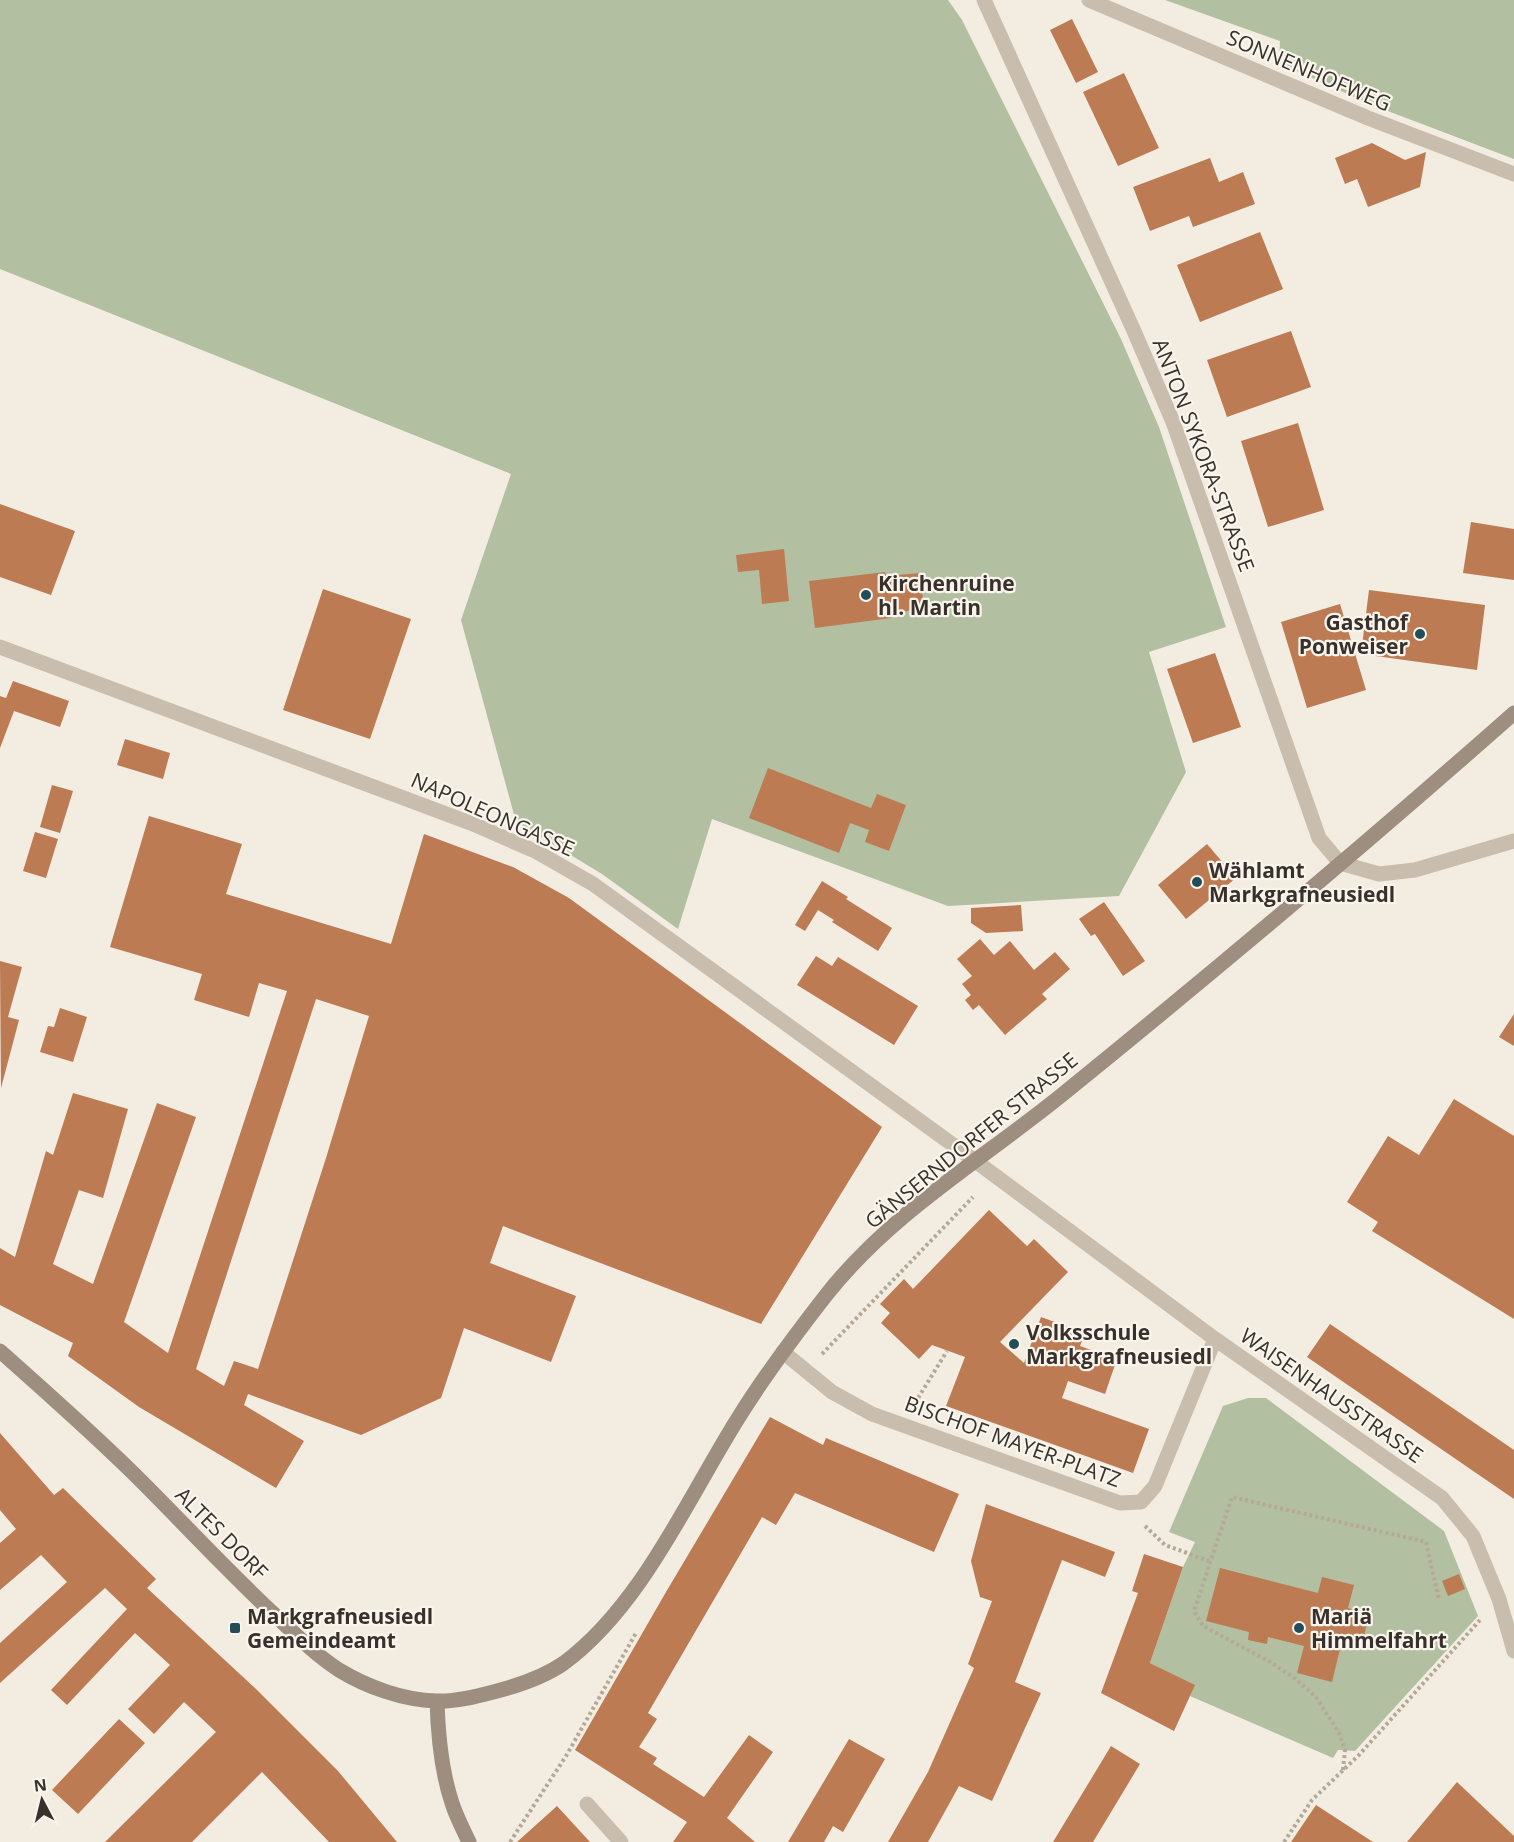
<svg xmlns="http://www.w3.org/2000/svg" width="1514" height="1842" viewBox="0 0 1514 1842" font-family="'Open Sans',sans-serif">
	<rect width="100%" height="100%" fill="#f2ece1"/>
	<path fill="#b2c0a1" d="M0 0H948L962 20 1121 339 1159 427 1226 627 1149 652 1186 772 1119 896 948 906 712 819 678 929 602 874 516 822 461 620 511 474 0 269Z
		M1165 0H1514V159L1372 105 1279 63 1280 41Z
		M1248 1398H1266L1444 1531 1478 1616 1355 1751 1338 1750 1333 1758 1190 1696 1194 1685 1150 1663 1183 1567 1195 1542 1169 1532 1223 1406Z"/>
	<path fill="#bd7b53" fill-rule="evenodd" d="M1072 19 1098 72 1076 83 1050 30Z
		M1124 73 1159 148 1118 166 1083 92Z
		M1372 143 1405 160 1426 152 1420 187 1368 207 1357 179 1345 184 1335 158Z
		M1210 158 1219 182 1243 172 1255 204 1193 227 1189 216 1150 231 1133 187Z
		M1260 232 1283 289 1200 322 1177 265Z
		M1291 331 1311 387 1227 417 1207 360Z
		M1298 423 1324 510 1268 527 1241 441Z
		M0 504 75 531 51 595 0 577Z
		M1471 522 1514 529V580L1463 573Z
		M784 549 789 601 762 604 759 570 738 572 736 555Z
		M885 572 886 576 920 573 924 608 891 614V618L815 628 809 581Z
		M323 589 411 619 370 739 283 710Z
		M1369 590 1485 605 1477 670 1361 654Z
		M1340 604 1366 690 1307 708 1281 622Z
		M1215 653 1241 727 1193 743 1167 669Z
		M13 681 69 701 60 727 14 711 0 748V696L6 698Z
		M125 739 170 753 163 779 117 765Z
		M768 768 871 808 877 794 906 805 889 851 865 842 869 830 850 823 839 853 749 818Z
		M52 785 73 791 60 833 40 827Z
		M149 816 242 844 226 894 391 944 424 834 513 867 569 898 882 1127 761 1324 503 1226 490 1263 576 1296 551 1362 464 1328 441 1398 361 1435 248 1394 244 1405 304 1441 276 1488 139 1407 68 1356 73 1343 0 1305V1248L15 1257 46 1151 53 1155 73 1093 128 1109 103 1198 79 1190 53 1264 93 1284 157 1103 196 1117 124 1322 168 1353 287 991 259 983 249 1017 194 1000 202 974 110 947ZM316 999 369 1016 326 1158 258 1369 234 1361 224 1386 196 1369Z
		M35 832 58 839 46 878 23 871Z
		M1207 844 1236 878 1186 919 1158 885Z
		M822 881 848 897 846 899 892 928 878 951 832 922 834 920 818 910 805 931 795 925Z
		M1104 902 1145 961 1123 976 1095 934 1091 936 1079 919Z
		M1021 905 1023 931 986 933 971 923V908Z
		M980 939 994 955 1010 941 1034 970 1055 952 1070 969 1042 994 1047 999 1005 1035 979 1005 973 1010 965 1000 971 995 962 984 972 976 957 959Z
		M816 956 832 966 838 957 918 1006 894 1045 797 985Z
		M0 961 22 967 8 1017 19 1020 1 1088Z
		M60 1008 87 1017 73 1062 40 1052 48 1026 54 1027Z
		M1514 1014V1046L1499 1037Z
		M1454 1099 1514 1136V1319L1372 1231 1378 1222 1347 1202 1388 1136 1419 1155Z
		M989 1210 1027 1246 1034 1239 1068 1272 1000 1342 1024 1363 1041 1317 1085 1333 1080 1346 1117 1359 1105 1394 1068 1381 1062 1398 1149 1429 1133 1473 946 1406 965 1357 932 1345 919 1359 881 1323 890 1313 880 1304 904 1279 913 1289Z
		M1330 1324 1514 1450V1499L1307 1357Z
		M770 1417 823 1445 826 1438 959 1494 934 1552 795 1493 776 1525 762 1517 648 1713 657 1719 639 1747 657 1758 653 1764 704 1797 749 1735 773 1752 727 1818 755 1842H673L687 1822 575 1750 666 1592Z
		M0 1433 54 1495 63 1488 156 1579 147 1588 256 1689 338 1771 397 1842H329L262 1772 192 1842H105L216 1732 184 1702 154 1734 128 1709 170 1665 135 1633 67 1705 51 1690 127 1609 105 1588 0 1683V1643L67 1582 41 1555 0 1590V1543L16 1529 0 1510Z
		M986 1504 1115 1552 1105 1577 1062 1560 1015 1682 1041 1693 992 1801 959 1786 928 1842H888L928 1772 974 1668 968 1664 992 1601 980 1597 971 1561Z
		M1144 1554 1183 1567 1150 1663 1195 1685 1174 1731 1101 1693 1138 1593 1132 1591Z
		M1220 1568 1318 1593 1322 1577 1354 1585 1348 1608 1361 1612 1367 1623 1363 1641 1352 1648 1341 1645 1332 1682 1297 1673 1304 1646 1268 1637 1267 1644 1248 1640 1249 1632 1206 1621Z
		M1459 1574 1465 1589 1448 1596 1442 1581Z
		M119 1719 145 1743 78 1814 52 1790Z
		M849 1739 885 1759 843 1832 833 1826 824 1842H788Z
		M1111 1746 1140 1764 1093 1842H1053Z
		M1457 1782 1514 1836V1842H1407Z
		M1316 1805 1373 1842H1291Z
		M557 1806 590 1842H517Z"/>
	<g fill="none" stroke-linecap="round" stroke-linejoin="round">
		<path stroke="#b5a897" stroke-width="4" stroke-dasharray="3 3" stroke-linecap="butt" d="M822 1354 973 1197
			M915 1403 947 1351
			M1145 1526 1165 1545 1209 1561
			M1343 1770 1345 1750 1339 1733 1316 1697 1297 1680 1272 1663 1203 1626 1194 1611 1232 1497 1426 1542 1439 1600
			M510 1842 566 1756 636 1633
			M1284 1842 1312 1800 1359 1755 1480 1620"/>
		<path stroke="#c9bead" stroke-width="15" d="M587 1804 621 1842"/>
		<path stroke="#c9bead" stroke-width="15" d="M984 0 1134 331 1173 422 1319 838 1340 863 1379 874 1415 870 1514 841
			M1089 0 1368 118 1514 174
			M0 647 473 824 537 852 593 884 974 1160 1215 1339 1442 1498 1473 1536 1499 1599 1514 1651
			M783 1352 832 1392 872 1414 1120 1503 1141 1502 1155 1486 1215 1339"/>
		<path stroke="#9d8e7f" stroke-width="15" d="M0 1351C44 1390 88 1429 130 1470 179 1518 225 1569 276 1616 296 1635 316 1655 339 1670 367 1687 403 1700 436 1701 456 1702 478 1696 497 1691 520 1685 544 1677 564 1663 641 1606 687 1500 737 1420 764 1376 795 1335 827 1294 892 1212 983 1159 1063 1094 1216 970 1367 843 1514 713
			M437 1701C438 1736 441 1770 452 1803 456 1816 463 1829 469 1842"/>
	</g>
	<g fill="#234d57" stroke="#f9f5ed" stroke-width="2">
		<circle cx="866" cy="595" r="6"/>
		<circle cx="1420" cy="634" r="6"/>
		<circle cx="1197" cy="882" r="6"/>
		<circle cx="1014" cy="1344" r="6"/>
		<rect x="229" y="1622" width="12" height="12" rx="3"/>
		<circle cx="1299" cy="1628" r="6"/>
	</g>
	<g text-anchor="middle" dominant-baseline="central" stroke-width="4.5" stroke-linejoin="round" paint-order="stroke">
		<g font-size="21" fill="#38312b" stroke="#f9f5ed">
			<text transform="translate(1309 70) rotate(23)">SONNENHOFWEG</text>
			<text transform="translate(1204 455) rotate(69)">ANTON SYKORA-STRASSE</text>
			<text transform="translate(493 814) rotate(24)">NAPOLEONGASSE</text>
			<text transform="translate(971 1140) rotate(-39)">GÄNSERNDORFER STRASSE</text>
			<text transform="translate(1332 1395) rotate(35)">WAISENHAUSSTRASSE</text>
			<text transform="translate(1013 1441) rotate(20)">BISCHOF MAYER-PLATZ</text>
			<text transform="translate(222 1533) rotate(45)">ALTES DORF</text>
		</g>
		<g font-size="21" font-weight="bold" fill="#38312b" stroke="#f9f5ed" text-anchor="start">
			<text x="878" y="583">Kirchenruine<tspan x="878" dy="24">hl. Martin</tspan></text>
			<text x="1408" y="622" text-anchor="end">Gasthof<tspan x="1408" dy="24">Ponweiser</tspan></text>
			<text x="1209" y="870">Wählamt<tspan x="1209" dy="24">Markgrafneusiedl</tspan></text>
			<text x="1026" y="1332">Volksschule<tspan x="1026" dy="24">Markgrafneusiedl</tspan></text>
			<text x="247" y="1616">Markgrafneusiedl<tspan x="247" dy="24">Gemeindeamt</tspan></text>
			<text x="1311" y="1616">Mariä<tspan x="1311" dy="24">Himmelfahrt</tspan></text>
		</g>
	</g>
	<g transform="translate(42 1800) rotate(353)" stroke="#f9f5ed" stroke-width="4.5" paint-order="stroke">
	<path d="M0-4.5L10 22L0 15L-10 22Z" fill="#38312b"/>
	<text y="-9" font-size="16" font-weight="bold" text-anchor="middle" fill="#38312b">N</text>
	</g>
</svg>
